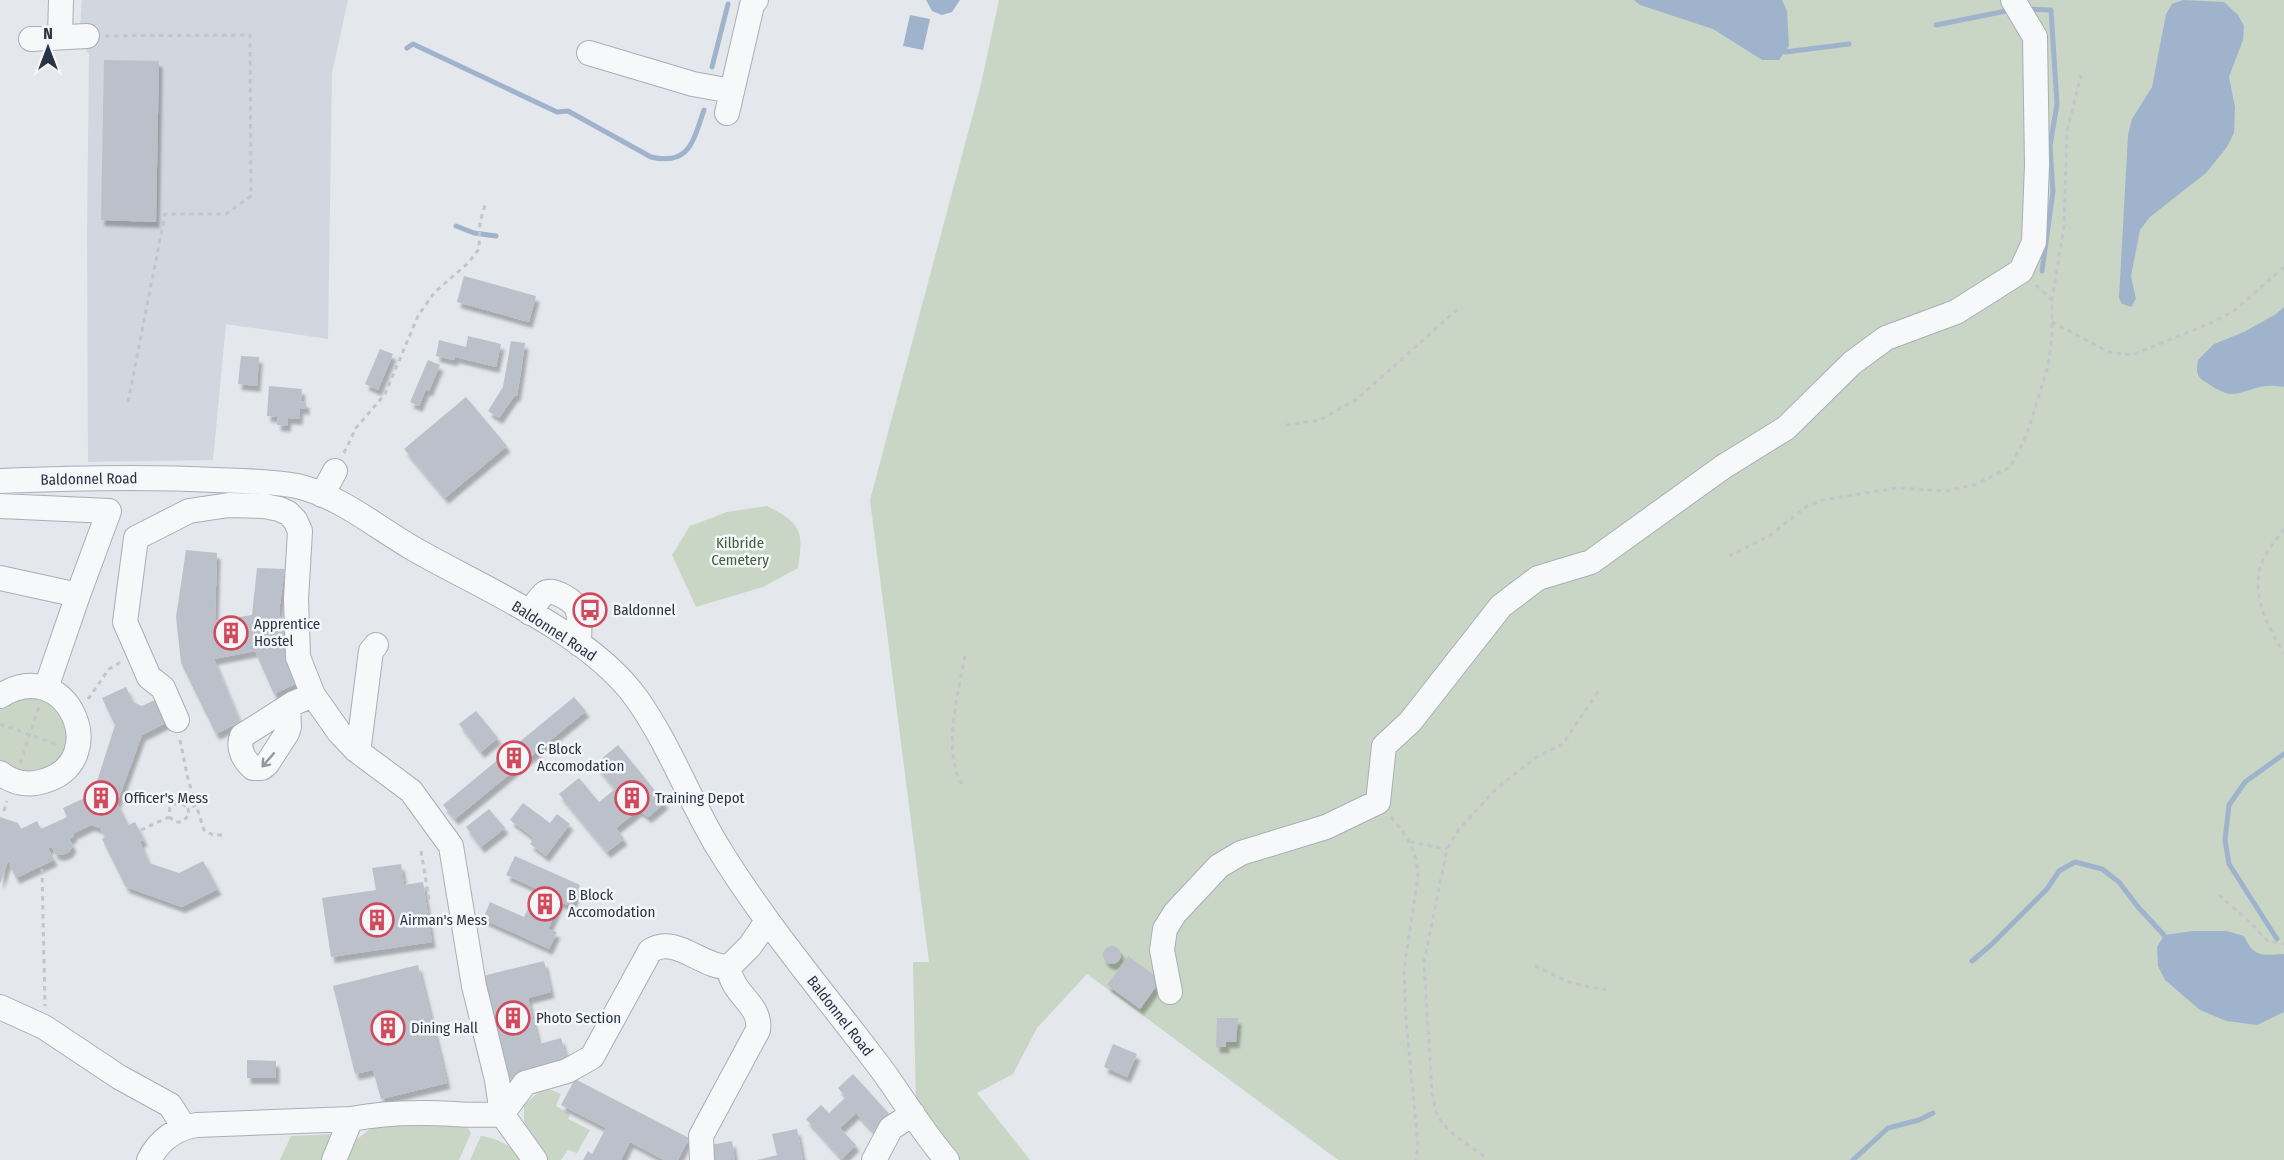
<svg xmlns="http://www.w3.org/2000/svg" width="2284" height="1160" viewBox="0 0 2284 1160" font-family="'Fira Sans Condensed',sans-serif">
	<defs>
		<filter id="shadow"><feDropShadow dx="3.5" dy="6" stdDeviation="1.5" flood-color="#0004"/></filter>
	</defs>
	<rect width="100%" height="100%" fill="#e4e7ec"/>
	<path fill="#d2d6de" d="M82 0H348L332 73 328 339 226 324 213 460 88 462 87 234 89 54 84 47 80 27Z"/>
	<path fill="#c9d6c5" d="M999 0H2284V1160H1338L1087 974 1037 1028 1013 1074 977 1093 1030 1160H957L916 1106 913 962H929L870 500 981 84Z
		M767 506C801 523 804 530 798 568L763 587 696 607 672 555 690 526 727 512Z
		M37 694 68 717 64 758 28 777 0 764V705Z
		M547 1088 561 1094 556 1106 570 1114 568 1119 590 1130 577 1153 568 1150 561 1160H546L524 1122V1105L542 1089Z
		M379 1122 461 1126 468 1128 471 1133 459 1160H344L356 1140Z
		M336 1134 325 1160H280L291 1136Z
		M481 1136C498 1138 514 1148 526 1160H470Z"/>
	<path fill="#9fb4cc" d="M926 0H960L952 12 942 15 932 11Z
		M1634 0H1782L1787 11 1789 46 1779 60H1762L1713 29 1640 5Z
		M2183 0 2224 2 2238 15 2244 26 2243 40 2229 77 2235 107 2234 133 2227 147 2206 173 2150 217 2140 230 2131 276 2136 299 2131 307 2122 304 2119 298 2128 135 2132 119 2152 87 2166 14 2172 4Z
		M910 15 930 19 923 50 903 46Z
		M2284 307V387C2276 386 2268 385 2260 387 2233 394 2233 400 2207 383 2196 377 2196 372 2198 360L2214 344 2244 332 2276 314Z
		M2193 931H2226L2244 936C2254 958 2262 955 2284 954V1012L2257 1025 2226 1021 2200 1010 2165 980 2158 966 2157 947 2164 935Z"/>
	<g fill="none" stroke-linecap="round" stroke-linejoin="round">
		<path stroke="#9fb4cc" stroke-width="5" d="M2026 9 2051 10 2057 104 2050 146 2053 192 2042 271
			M1936 25 2011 10
			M407 48 413 44 557 112 568 111 651 157C690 166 693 141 704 110
			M1785 52 1849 44
			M712 67 728 4
			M456 226 474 233 496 236
			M2277 939 2229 864 2225 840 2229 805 2245 782 2284 754
			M1972 961 1991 945 2047 889 2059 871 2075 862 2102 869 2119 882 2138 907 2164 935
			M1853 1160 1888 1128 1919 1120 1933 1113"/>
	</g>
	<path fill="#bbc0ca" filter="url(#shadow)" d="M104 60 159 61 156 222 101 220Z
		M464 276 536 296 529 322 457 302Z
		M468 336 501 344 496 367 455 357 454 360 436 356 439 340 466 347Z
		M511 341 525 343 522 365 517 396 515 395 499 418 488 411 503 387Z
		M380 349 393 354 378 390 365 384Z
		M241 356 259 357 257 386 238 384Z
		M428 360 440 365 429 391 426 389 419 406 410 402Z
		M269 386 302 389 301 401 306 402V409L300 408 299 419 288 418 287 426 277 425 278 417 267 416Z
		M466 397 507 446 445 498 404 449Z
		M186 550 217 553 215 621 252 615 257 568 285 569 279 611 286 645 303 680 274 694 255 651 214 659 240 722 216 734 181 663 176 617Z
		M126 687 133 702 142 706 159 698 170 721 142 735 117 803 128 825 135 822 144 840 140 842 149 863 179 873 203 861 218 889 182 907 126 887 102 839 105 837 100 828 91 825 73 834 74 836 69 839 73 846 69 852 62 855 55 854 52 847 48 848 54 860 16 878 8 861 0 884V817L18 823 21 829 37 821 41 829 67 817 63 808 93 794 115 725 102 698Z
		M574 697 586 711 455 819 443 805Z
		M476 711 498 738 481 752 459 724Z
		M618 745 665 803 648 817 639 810 616 828 624 839 607 852 559 794 579 778 599 802 615 789 595 764Z
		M523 803 550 823 557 814 570 824 546 856 530 844 534 838 510 820Z
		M489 809 505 828 481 847 466 827Z
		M515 856 580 885 571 906 560 902 548 929 557 932 549 949 483 919 490 902 524 917 537 889 506 875Z
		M401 864 404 885 423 882 432 942 331 957 322 898 376 890 372 868Z
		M1103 955a9 9 0 1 1 18 0a9 9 0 1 1-18 0Z
		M1128 956 1161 980 1140 1009 1107 985Z
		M544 961 551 992 528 998 539 1044 561 1038 568 1064 509 1079 483 976Z
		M418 965 447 1083 381 1099 373 1070 355 1074 333 986Z
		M1217 1018H1238L1236 1042H1226V1047H1216Z
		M1113 1044 1137 1054 1127 1077 1104 1067Z
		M247 1060 276 1061V1078H247Z
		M853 1074 891 1116 874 1132 856 1113 840 1128 856 1145 842 1159 806 1119 821 1105 829 1113 846 1097 838 1088Z
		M575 1079 689 1138 678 1160H664L630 1142 621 1160H583L588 1151 592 1154 606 1128 561 1105Z
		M797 1129 803 1160H757L777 1155 772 1134Z
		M732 1141 735 1160H714L711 1145Z"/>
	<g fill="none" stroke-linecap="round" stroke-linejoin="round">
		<g stroke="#a9aeb7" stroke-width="26">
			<path id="minor" d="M60 37 61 0
				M31 39 87 36
				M589 53 693 84 732 91
				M727 113 752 5 756 0
				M0 481C72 478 143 476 215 480 242 481 270 481 297 486 340 496 376 527 414 549 484 589 590 633 637 699 669 744 688 797 716 844 762 920 819 987 873 1058 899 1091 919 1128 947 1160
				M322 495 335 471
				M0 506 109 511 78 595
				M0 578 78 595 46 688
				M530 613C534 607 539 597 545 593 553 588 575 601 577 609 581 619 579 633 579 644
				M0 696C68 653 113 761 44 781 29 786 13 783 0 773
				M288 708 289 727 287 733 267 764 262 768H253C244 760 237 748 242 736L294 703 313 695
				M177 720 163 688 149 677 125 622 136 538 189 511 229 505 264 506 279 509 288 513 295 520 300 531 296 599 298 657 313 695 339 732 356 750 411 791 451 846 474 986 497 1080 502 1114 535 1160
				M356 750 359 745 371 651 376 645
				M1170 992 1162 950 1165 929 1175 913 1219 866 1241 853 1326 827 1378 802 1384 746 1410 722 1501 606 1538 578 1591 562 1723 467 1786 428 1852 363 1886 338 1956 312 2021 271 2034 242 2037 165 2035 37 2013 0
				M0 1007 44 1027 119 1077 170 1105 184 1127
				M149 1160C159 1140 176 1128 197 1125L351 1119C373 1115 395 1113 417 1113 446 1112 473 1117 502 1114L525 1083 567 1071 592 1057 650 951C675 934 702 968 729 967L750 946 767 921
				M334 1160 351 1119
				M702 1160 701 1136 758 1030C762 1004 731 995 729 967
				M874 1160 891 1128 913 1114"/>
		</g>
		<path stroke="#c2c5cb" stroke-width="3" stroke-dasharray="4.5 4.5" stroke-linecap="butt" d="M105 36 250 35 251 196 226 214H165L128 402
			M2036 285 2052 300
			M2052 322 2109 352 2132 355 2213 322 2234 311 2284 267
			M1286 425 1320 420 1357 399 1461 306
			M344 453 356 428 385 394 418 316 434 293 469 262 479 249 480 222 486 202
			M2284 529C2279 536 2272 544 2267 552 2246 587 2266 623 2284 653
			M1729 556 1771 535 1807 506 1823 500 1896 488 1946 491 1977 484 2010 467 2027 434 2048 366 2052 336V300L2064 226 2067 131 2081 75
			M88 699 109 669 121 662
			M0 724 58 745
			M180 740 188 779 204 830 213 835H225
			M20 763 39 707
			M962 784C941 749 960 690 965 653
			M4 811 7 801
			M169 817 176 822H182L189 815 188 808 196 805
			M1391 817C1408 837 1417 851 1418 877L1404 968 1406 1020 1418 1146 1416 1160
			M141 830 169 817 170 808 174 804 181 803 188 808
			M1410 842 1447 849
			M421 851 429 899
			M42 869 45 1006
			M2219 895 2254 926 2266 940 2284 944
			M1535 966 1571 983 1606 990
			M1484 1156C1467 1144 1445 1132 1436 1112 1434 1107 1434 1099 1432 1093L1424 962 1447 849 1459 829 1497 788 1538 756 1563 744 1599 690"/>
		<use href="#minor" stroke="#f7f8fa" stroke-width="24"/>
	</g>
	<defs><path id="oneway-shaft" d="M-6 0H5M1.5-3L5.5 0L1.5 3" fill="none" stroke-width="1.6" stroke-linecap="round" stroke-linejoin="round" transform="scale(1.5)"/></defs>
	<use stroke="#9196a0" href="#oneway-shaft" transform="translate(268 760) rotate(131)"/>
	<defs>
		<g id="bus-ring" transform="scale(1.725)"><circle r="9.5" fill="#f4f6f9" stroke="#d1495b" stroke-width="1.5"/><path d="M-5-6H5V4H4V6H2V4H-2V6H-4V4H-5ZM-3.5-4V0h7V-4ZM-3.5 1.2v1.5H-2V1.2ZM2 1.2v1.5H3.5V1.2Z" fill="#d1495b"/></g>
		<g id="building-ring" transform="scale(1.725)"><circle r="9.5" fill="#f4f6f9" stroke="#d1495b" stroke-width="1.5"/><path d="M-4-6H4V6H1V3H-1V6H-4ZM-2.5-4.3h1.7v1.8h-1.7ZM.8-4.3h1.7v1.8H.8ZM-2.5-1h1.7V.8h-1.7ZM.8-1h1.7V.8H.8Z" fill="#d1495b"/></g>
	</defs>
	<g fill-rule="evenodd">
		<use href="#bus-ring" x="590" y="610"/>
		<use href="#building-ring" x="231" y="633"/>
		<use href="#building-ring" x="514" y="758"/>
		<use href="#building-ring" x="101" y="798"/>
		<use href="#building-ring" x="632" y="798"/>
		<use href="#building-ring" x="545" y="904"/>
		<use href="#building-ring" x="377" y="920"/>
		<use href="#building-ring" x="513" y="1018"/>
		<use href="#building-ring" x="388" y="1028"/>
	</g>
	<g text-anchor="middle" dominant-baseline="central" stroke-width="5" stroke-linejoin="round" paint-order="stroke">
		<g font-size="15" fill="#2b3445" stroke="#f4f6f9">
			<text transform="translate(89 479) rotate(-1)">Baldonnel Road</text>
			<text transform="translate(554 631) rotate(33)">Baldonnel Road</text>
			<text transform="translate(840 1016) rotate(52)">Baldonnel Road</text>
		</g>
		<g font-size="15" fill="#3f6138" stroke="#f4f6f9">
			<text x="740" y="543">Kilbride<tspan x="740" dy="17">Cemetery</tspan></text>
		</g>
		<g font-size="15" fill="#2b3445" stroke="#f4f6f9" text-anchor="start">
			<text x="613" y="610">Baldonnel</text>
			<text x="254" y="624">Apprentice<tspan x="254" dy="17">Hostel</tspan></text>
			<text x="537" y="749">C Block<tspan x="537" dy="17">Accomodation</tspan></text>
			<text x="124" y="798">Officer's Mess</text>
			<text x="655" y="798">Training Depot</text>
			<text x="568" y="895">B Block<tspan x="568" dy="17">Accomodation</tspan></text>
			<text x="400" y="920">Airman's Mess</text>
			<text x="536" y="1018">Photo Section</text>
			<text x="411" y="1028">Dining Hall</text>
		</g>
	</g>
	<g transform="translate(48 48)" stroke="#f4f6f9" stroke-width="4.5" paint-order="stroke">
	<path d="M0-4.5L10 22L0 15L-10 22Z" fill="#2b3445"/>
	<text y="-9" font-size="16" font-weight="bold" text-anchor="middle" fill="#2b3445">N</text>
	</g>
</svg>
